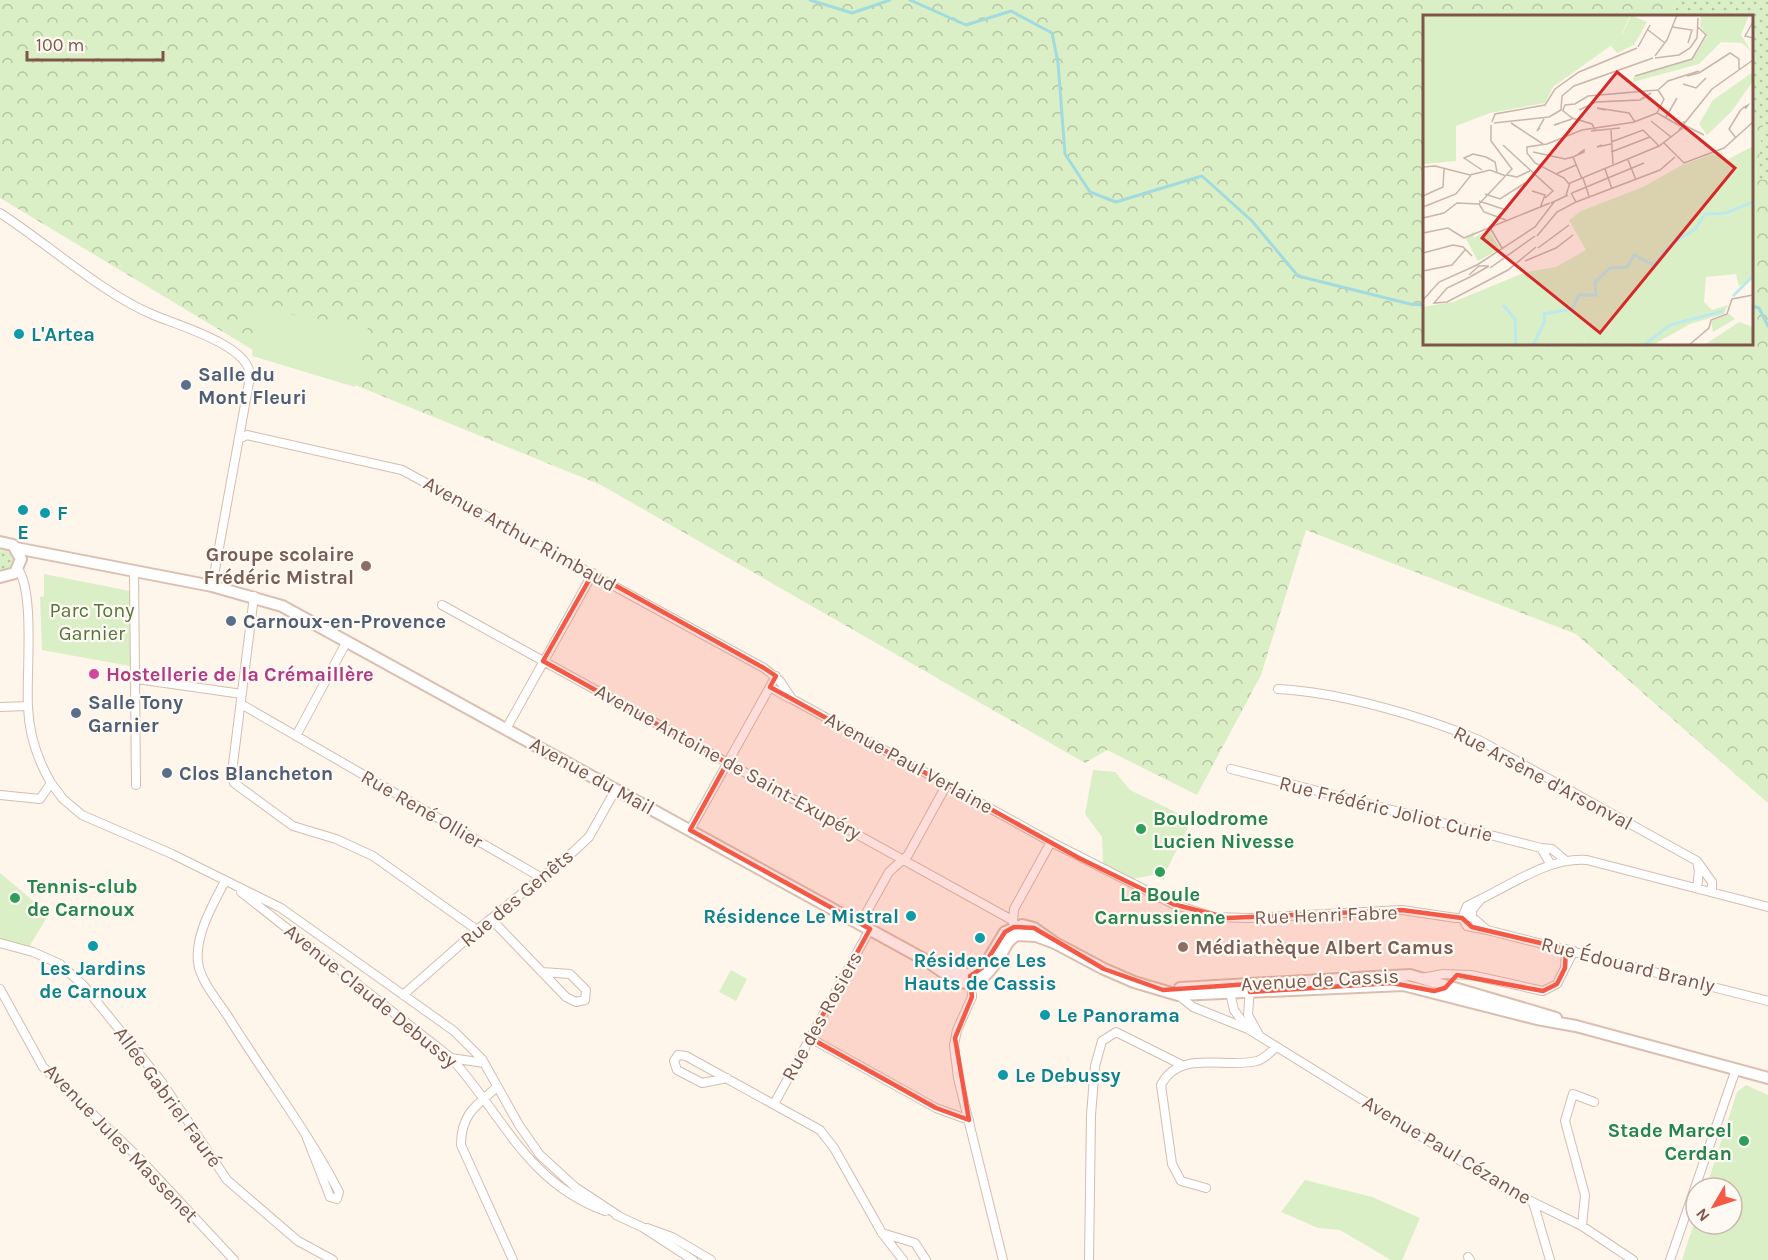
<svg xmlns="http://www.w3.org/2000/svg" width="1768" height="1260" viewBox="0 0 1768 1260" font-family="Karla,sans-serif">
	<defs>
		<pattern id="grass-dots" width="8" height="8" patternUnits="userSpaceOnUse" patternTransform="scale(1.5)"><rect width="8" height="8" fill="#dbefc6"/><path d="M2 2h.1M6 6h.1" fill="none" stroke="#b7c4a3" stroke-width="1.8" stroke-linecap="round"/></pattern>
		<pattern id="forest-crowns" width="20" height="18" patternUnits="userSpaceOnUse" patternTransform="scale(1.5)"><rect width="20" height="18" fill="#dbefc6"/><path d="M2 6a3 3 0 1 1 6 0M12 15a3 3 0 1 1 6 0" fill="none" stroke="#b7c4a3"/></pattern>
	</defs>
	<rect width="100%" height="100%" fill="#fef5eb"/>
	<path fill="url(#grass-dots)" d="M1679 0H1768V179L1756 180 1764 118H1752V16H1672Z
		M0 548H10L17 558 13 570 0 573Z"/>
	<path fill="url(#forest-crowns)" d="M0 0H1679L1672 16H1424V344H1752V118H1764L1756 180 1768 179V803L1576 634 1306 530 1261 675 1197 795 1107 750 1085 763 601 485 318 370 258 353 0 198Z"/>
	<path fill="#dbefc6" d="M257 309 368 327 355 387 252 356Z
		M44 574 130 591V666L42 650 40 597 44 596Z
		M1093 770 1115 772 1130 790 1192 820 1167 869 1164 880 1153 875 1132 879 1103 865 1102 837 1085 814Z
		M0 873 49 914 29 947 0 940Z
		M731 970 747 979 736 1001 719 992Z
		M1746 1085 1768 1095V1260H1682L1696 1217V1224H1732V1188H1706L1737 1092Z
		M1305 1180 1372 1197 1420 1218 1402 1260H1391L1340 1230 1318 1228 1281 1212Z"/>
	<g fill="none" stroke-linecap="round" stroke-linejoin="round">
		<path stroke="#a1dbde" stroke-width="3" d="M810 0 852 13 890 0
			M910 0 966 25 1011 11 1052 33 1058 63 1065 154 1090 192 1116 202 1202 176 1252 221 1298 276 1410 304 1424 305
			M1752 306 1759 308 1768 326"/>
		<g stroke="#d5bdb0" stroke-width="10">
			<path id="minor" d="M0 213C48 244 104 295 156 316 181 326 252 347 250 377L212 586
				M239 439 247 435 402 470 764 668 780 681 792 699 1051 842
				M134 570 136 785
				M254 596 232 772 234 783 293 826 336 839 373 856 477 930
				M442 605 1012 920
				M137 679 242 694
				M770 687 789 698
				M1278 689C1339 692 1422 716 1479 740L1697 861
				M241 704 542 878
				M0 707 28 706
				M506 729 593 573
				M296 736 347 641
				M1231 769 1541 848
				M51 783 63 799 82 815 172 854 281 908 454 1031 482 1059 519 1125 540 1155 575 1187 619 1216
				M0 795 40 799 51 783C37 759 29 734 28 707 26 675 35 593 18 569
				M690 830 776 676
				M1551 865 1541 848 1552 849 1565 860
				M225 881C213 904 195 935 198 962 200 981 219 1002 229 1018 265 1076 308 1132 339 1192L337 1199 330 1197 307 1138
				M1697 888 1699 871 1697 861 1712 882V892
				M241 892 451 1058C503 1115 526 1182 605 1211
				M1481 899C1514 883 1550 857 1587 860L1768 907
				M1481 899 1472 910V917L1487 930 1467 926 1462 918 1467 906Z
				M491 919 566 997 576 1002 585 1000 586 990 570 974 542 972
				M1013 922 1014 909 1051 842 1173 904 1214 917 1249 918 1402 910 1456 918 1472 917
				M860 924 889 872 908 855 947 784
				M1487 930 1768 1001
				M0 943 33 952 60 964 84 986 161 1081 227 1180 298 1241 333 1260
				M1566 949 1565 968 1574 951
				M1422 978 1443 974 1471 975 1543 991 1557 984 1565 968
				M971 980 972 997 957 1030 954 1045 958 1078 1003 1260
				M1250 987 1248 1015 1259 1035
				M1229 988 1234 1010 1247 1028
				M0 989 43 1067 138 1157 234 1260
				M403 995 477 930 573 852 589 837 616 789
				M1178 995 1193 1007 1248 1029 1506 1189 1582 1226 1633 1260
				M810 1038 936 1108 969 1120
				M451 1058 484 1063
				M727 1078 702 1083 677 1070 674 1061 678 1055 686 1056 820 1130 834 1148 882 1233 903 1260
				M497 1087C475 1106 461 1115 461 1145L513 1260
				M774 1104 870 929
				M1206 1188 1181 1181 1172 1164 1161 1085C1179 1049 1224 1069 1257 1061 1264 1059 1271 1052 1276 1047
				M1533 1202 1550 1260
				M616 1215 642 1227 693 1260
				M1582 1226 1585 1195 1565 1121 1573 1094 1594 1102
				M647 1228 672 1237 711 1260
				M882 1233 915 1243 926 1260
				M1468 1257 1470 1260
				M1089 1260 1091 1115 1095 1066 1102 1041 1116 1032 1180 1064
				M1670 1260 1736 1069"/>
		</g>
		<g stroke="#dbbeaf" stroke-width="14">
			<path id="secondary" d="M0 542 13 545 21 559 15 573 0 577
				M16 548 212 586 282 606 927 961C965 988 975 996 1002 953 1006 945 1009 939 1017 935L1036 936 1055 943
				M940 966 961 974H973L985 965 1005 932 1022 925 1034 928 1055 943 1104 969 1134 982 1178 995 1403 985 1537 1019 1576 1026 1768 1078
				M1180 988 1410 975 1556 1018"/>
		</g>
		<use href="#minor" stroke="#fff" stroke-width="8"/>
		<use href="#secondary" stroke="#fff" stroke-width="10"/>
	</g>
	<path fill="#f35945" fill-opacity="0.2" stroke="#f35945" stroke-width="4.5" stroke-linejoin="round" d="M593 573 764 668 776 676 770 687 792 699 1079 858 1173 904 1227 918 1402 910 1462 918 1472 927 1566 949 1565 968 1557 984 1543 991 1457 975 1445 988 1434 991 1392 983 1250 992V984L1163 990 1104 969 1034 928 1014 927 1005 932 982 968 970 976 972 997 955 1038 969 1120 936 1108 810 1038 870 929 690 830 727 763 543 661Z"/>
	<g fill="#0f9aa8" stroke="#fff9f3" stroke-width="2">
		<circle cx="19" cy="334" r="6"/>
		<circle cx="23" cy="510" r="6"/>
		<circle cx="45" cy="513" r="6"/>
		<circle cx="911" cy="916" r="6"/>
		<circle cx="980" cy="938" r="6"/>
		<circle cx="93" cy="946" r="6"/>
		<circle cx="1045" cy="1015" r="6"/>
		<circle cx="1003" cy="1075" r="6"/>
	</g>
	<g fill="#5c6f8a" stroke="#fff9f3" stroke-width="2">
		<circle cx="186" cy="385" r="6"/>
		<circle cx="231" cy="621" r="6"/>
		<circle cx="76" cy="713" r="6"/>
		<circle cx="167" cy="773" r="6"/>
	</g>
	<g fill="#8d6e63" stroke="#fff9f3" stroke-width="2">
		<circle cx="366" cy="566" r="6"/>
		<circle cx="1183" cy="947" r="6"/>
	</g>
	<circle fill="#d1479c" stroke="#fff9f3" stroke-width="2" cx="94" cy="674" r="6"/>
	<g fill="#2e9e5b" stroke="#fff9f3" stroke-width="2">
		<circle cx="1141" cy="829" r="6"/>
		<circle cx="1160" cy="872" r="6"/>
		<circle cx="15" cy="898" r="6"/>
		<circle cx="1744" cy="1141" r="6"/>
	</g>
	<g text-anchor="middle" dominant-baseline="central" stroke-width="4.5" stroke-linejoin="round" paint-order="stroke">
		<g font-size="20" font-weight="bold" fill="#0d838f" stroke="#fff9f3" text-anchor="start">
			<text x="31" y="334">L'Artea</text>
			<text x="57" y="513">F</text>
			<text x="23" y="532" text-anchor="middle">E</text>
			<text x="899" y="916" text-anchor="end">Résidence Le Mistral</text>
			<text x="980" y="960" text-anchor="middle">Résidence Les<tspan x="980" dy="23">Hauts de Cassis</tspan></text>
			<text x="93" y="968" text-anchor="middle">Les Jardins<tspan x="93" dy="23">de Carnoux</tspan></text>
			<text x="1057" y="1015">Le Panorama</text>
			<text x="1015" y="1075">Le Debussy</text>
		</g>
		<g font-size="20" font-weight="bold" fill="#4e5e75" stroke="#fff9f3" text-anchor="start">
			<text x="198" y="374">Salle du<tspan x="198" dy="23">Mont Fleuri</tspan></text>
			<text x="243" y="621">Carnoux-en-Provence</text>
			<text x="88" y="702">Salle Tony<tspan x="88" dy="23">Garnier</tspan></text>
			<text x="179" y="773">Clos Blancheton</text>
		</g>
		<g font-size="20" fill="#7d5649" stroke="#fff9f3">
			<text transform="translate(520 534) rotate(29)">Avenue Arthur Rimbaud</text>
			<text transform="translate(728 762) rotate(29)">Avenue Antoine de Saint-Exupéry</text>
			<text transform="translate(909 763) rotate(29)">Avenue Paul Verlaine</text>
			<text transform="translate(592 776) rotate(29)">Avenue du Mail</text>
			<text transform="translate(1543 778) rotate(28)">Rue Arsène d'Arsonval</text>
			<text transform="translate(422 809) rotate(30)">Rue René Ollier</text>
			<text transform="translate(1386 809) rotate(14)">Rue Frédéric Joliot Curie</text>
			<text transform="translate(517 898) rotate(-40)">Rue des Genêts</text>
			<text transform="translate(1326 915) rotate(-2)">Rue Henri Fabre</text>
			<text transform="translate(1628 965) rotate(14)">Rue Édouard Branly</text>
			<text transform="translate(1320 980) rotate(-3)">Avenue de Cassis</text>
			<text transform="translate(371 996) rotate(39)">Avenue Claude Debussy</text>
			<text transform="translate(822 1016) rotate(-61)">Rue des Rosiers</text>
			<text transform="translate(168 1097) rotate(54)">Allée Gabriel Fauré</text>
			<text transform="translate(121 1143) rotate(46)">Avenue Jules Massenet</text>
			<text transform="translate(1447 1150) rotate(31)">Avenue Paul Cézanne</text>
		</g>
		<g font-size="20" font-weight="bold" fill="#785e54" stroke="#fff9f3" text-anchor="end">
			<text x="354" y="554">Groupe scolaire<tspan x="354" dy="23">Frédéric Mistral</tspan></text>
			<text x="1195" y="947" text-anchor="start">Médiathèque Albert Camus</text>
		</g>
		<g font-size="20" fill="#53773b" stroke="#fff9f3">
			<text x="92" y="610">Parc Tony<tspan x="92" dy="23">Garnier</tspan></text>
		</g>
		<g font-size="20" font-weight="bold" fill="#b23c85" stroke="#fff9f3" text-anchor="start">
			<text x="106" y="674">Hostellerie de la Crémaillère</text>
		</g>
		<g font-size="20" font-weight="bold" fill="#27864d" stroke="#fff9f3" text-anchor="start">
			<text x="1153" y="818">Boulodrome<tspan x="1153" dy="23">Lucien Nivesse</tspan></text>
			<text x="27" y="886">Tennis-club<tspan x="27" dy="23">de Carnoux</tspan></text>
			<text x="1160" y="894" text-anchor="middle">La Boule<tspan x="1160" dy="23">Carnussienne</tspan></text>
			<text x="1732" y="1130" text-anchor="end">Stade Marcel<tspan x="1732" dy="23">Cerdan</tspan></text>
		</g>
	</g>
	<g transform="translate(1423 15)">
		<rect width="330" height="330" fill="#fef5eb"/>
		<path d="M173 298 179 299 188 317 179 327 160 321 163 330H108L113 320 134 308 152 318 161 304Z" fill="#dbefc6"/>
		<path d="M0 0H207L197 24 130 72 122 88 67 98 33 111V146L0 149ZM278 0H326L318 20 328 36 319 28 298 27 276 49 210 67V62L270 44 284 21 277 11ZM330 57V66L309 96 284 120 276 109 290 85ZM330 131V264L316 271 313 259 283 262 281 287 289 295 305 290 301 299 267 309 230 330H163L160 321 164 318 179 327 188 317 179 299 173 298 167 309 161 304 149 326 137 329 131 325 134 309 113 320 108 330H0V292L30 287 103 257 133 252 163 235 146 205 158 196 220 172 259 150 298 136 304 145ZM316 307 330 312V330H281Z" fill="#dbefc6"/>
		<path d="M208 0 224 7 211 30 200 18Z" fill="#dbefc6"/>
		<path d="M200 18 211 30 194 38 188 31ZM65 214 77 234 55 246 43 224 51 216V223ZM305 298 312 304 290 317 288 306Z" fill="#dbefc6"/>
		<path fill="none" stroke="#bce9eb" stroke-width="3" d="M310 281 330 261M80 290 92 304 93 330M110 330 122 306 121 299 149 294 156 280H173L172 267 187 253 204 252 211 240 229 249 234 247 246 231 272 214 282 199 303 198 330 187M221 330 247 310 300 296"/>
		<path fill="none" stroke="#cab5aa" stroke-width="1.5" d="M330 7 322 21 330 23M249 12 269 15 265 28M225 15 242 28M215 32 227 10M232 41 244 25 254 0M232 43 256 40 267 33 274 23 275 3M212 61 269 44 283 20 275 12M264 61 276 58 307 38 316 44V54M260 69 273 73 283 63M235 75 241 84 234 98 257 111M235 75 245 66 276 56M138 95 139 81 151 71 230 43M139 95 149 103 169 109 172 115M140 95 142 90 152 89 165 81 235 75M156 95 173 87 217 85 228 78M182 95 174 93 206 98 212 107M243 102 254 83M228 106 248 122M69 107 72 99 122 90 132 74 156 57 214 33M211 107 234 98M71 108 126 102 138 95M88 108 120 129M136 109 131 110 149 104M68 110V126L89 154 56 189 61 197 83 205M261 110 281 120M117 113 114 116 121 104M188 115 190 149M256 115 289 74 330 45M168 116 197 113M313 123 306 114 317 96 321 92 325 90 323 93 321 92M188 127 220 115 236 131M241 128 261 148 301 133 330 107M80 130 130 176 122 183M179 130 174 132 188 129M110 137 142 144 150 142 161 137V135L155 139M188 137 227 122M150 142 159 164M205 145 213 165M0 152 12 151 47 160 67 155 83 161M182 154 189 174M59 155 41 143 50 139 63 142 72 147 74 157M133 159 153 150M84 160 94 162 107 156M160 163 166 181M146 169 141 163 112 148 104 138V132L124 129 159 115 212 107M109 176 122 180 117 193M149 178 221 148M62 179 77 184 102 168M143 180 147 168 236 131 261 112V106M0 181 20 172 21 154M56 186 83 195M153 187 237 155 252 142M128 188 145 180M0 192 33 179 49 159M0 203 21 198 34 188 56 189M66 211 79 233M0 218 25 213 41 223M114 221 134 197 153 187 148 178M41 223 127 188M115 233 146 210M0 238 30 230 40 232 49 241M102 246 133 233 150 220M67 253 112 221M0 256 29 250 42 235M46 260 56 251H66M47 262 24 273 11 288 24 287 85 255 113 232M47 262 66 251M0 285 16 267 54 250 112 212 131 187M266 330 286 313 288 305 304 299 309 284 330 280"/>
		<path fill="#d62828" fill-opacity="0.15" stroke="#d62828" stroke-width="3" d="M194 57 312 153 177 318 59 223Z"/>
		<rect width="330" height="330" fill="none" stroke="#7d5649" stroke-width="3"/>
	</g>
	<g transform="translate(1714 1206) rotate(231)"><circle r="28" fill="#fff9f3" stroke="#cbb8af" stroke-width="1.5"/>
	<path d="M0-4.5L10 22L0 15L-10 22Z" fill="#f35945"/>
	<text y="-9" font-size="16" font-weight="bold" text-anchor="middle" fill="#7d5649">N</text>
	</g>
	<path d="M27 51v9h136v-9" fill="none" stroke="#7d5649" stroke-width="3"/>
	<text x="36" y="51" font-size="18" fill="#7d5649" stroke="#fff9f3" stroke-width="4.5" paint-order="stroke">100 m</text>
</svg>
